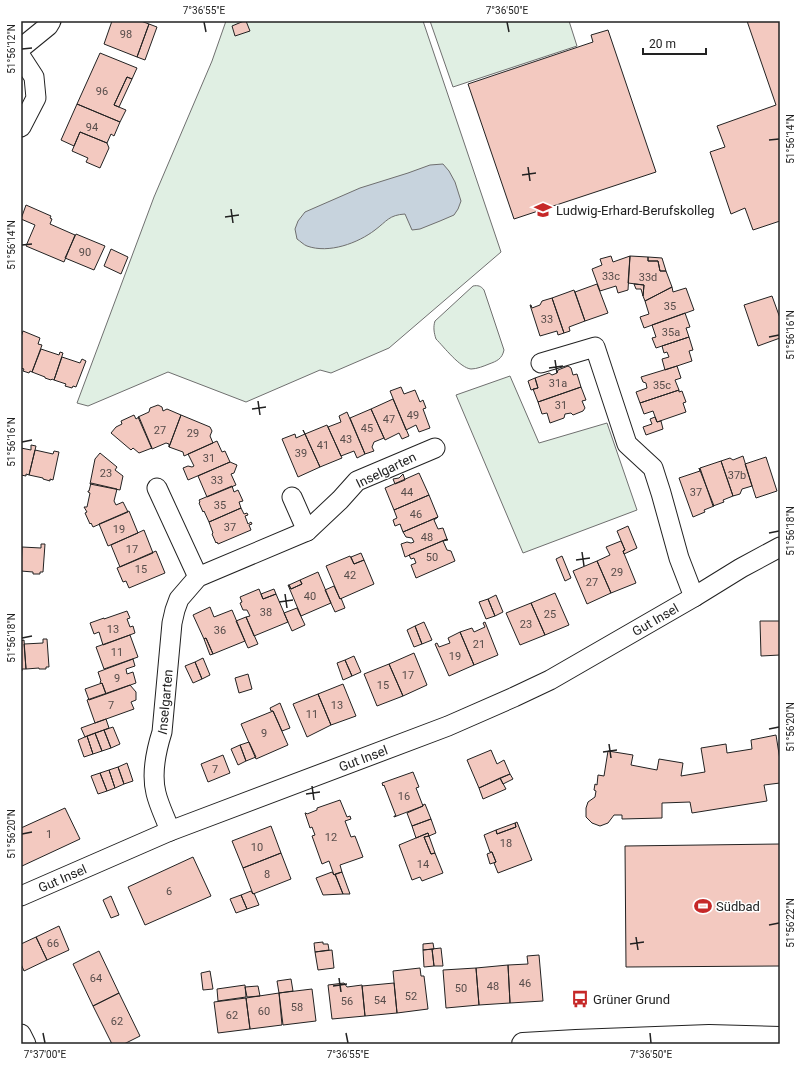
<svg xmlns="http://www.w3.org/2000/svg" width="801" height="1065" viewBox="0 0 801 1065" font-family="Roboto,sans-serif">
	<rect width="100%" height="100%" fill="#fff"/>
	<path fill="#e0efe3" stroke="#6f6f6f" d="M226 21H423L501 252 389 348 331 373 320 370 246 402 168 372 88 406 77 403 154 197 212 61Z
		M430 21H569L577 46 453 87Z
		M473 286C478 285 481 286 484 290L504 350C502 359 497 361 489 364 484 366 477 369 471 369 460 368 444 347 436 339 434 333 433 327 435 321Z
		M510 376 539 443 607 423 637 510 523 553 456 395Z"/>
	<path fill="#c7d3dd" stroke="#6f6f6f" d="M443 164 449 171 455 182 461 201 458 209 454 215 440 221 420 229 412 230 405 214C389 215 387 221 375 230 358 243 329 254 307 246 304 245 300 241 297 239L295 229 298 221 305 212 360 188 408 173 430 165Z"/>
	<path fill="#f3c9c0" stroke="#222" d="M112 21H141L149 24 137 57 104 44Z
		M244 21H246L250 31 235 36 232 26Z
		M747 21H780V221L753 230 745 208 731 214 710 152 725 147 717 126 776 105Z
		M149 24 157 27 145 60 137 57Z
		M608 30 656 172 514 219 468 84 593 42 591 35Z
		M100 53 137 68 132 79 127 77 114 105 126 110 120 122 77 104Z
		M127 77 132 79 119 107 114 105Z
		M77 104 120 122 114 136 111 134 107 143 80 132 74 146 61 140Z
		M80 132 107 143 109 148 100 168 86 162 88 158 72 151Z
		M26 205 51 216 50 218 52 219 50 224 75 235 64 262 26 246 35 225 21 219Z
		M76 234 105 246 94 270 65 258Z
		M111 249 128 257 121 274 104 266Z
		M611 256 613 262 630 256 628 290 618 293 616 286 600 291 592 269 602 265 600 259Z
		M630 256 648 257V261H658L660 271H666L672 287 645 301 643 296 644 285 628 283Z
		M648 257 662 258 666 271H660L658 261H648Z
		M597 284 608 313 585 321 575 292Z
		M634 284 644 285 643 296 641 289H636Z
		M672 287 673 292 686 288 694 310 644 328 640 317 649 314 645 301Z
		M574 290 585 321 569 327 570 331 564 333 552 298Z
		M772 296 780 318V338L758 346 744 305Z
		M552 298 564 333 558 335 557 331 540 336 530 305H531L532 308 540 305 542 301Z
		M685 313 690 327 686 328 689 337 656 348 652 338 656 337 652 325Z
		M23 331 40 338 38 344 42 345 32 372 30 371 29 373 23 371 24 369 21 368V337Z
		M689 337 693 350 689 351 692 361 665 370 662 359 669 357 667 352 664 353 662 346Z
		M41 349 59 355 60 352 63 353 54 380 52 379 51 380 45 378V377L32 372Z
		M62 357 80 363 82 359 86 361 76 387 73 386 72 388 65 386 66 384 54 380Z
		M568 366 571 368 573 375 577 374 581 387 538 402 533 389 538 388 535 378 549 373 552 375 557 373 558 370Z
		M677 366 681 378 675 380 679 390 640 403 636 392 647 388 646 383 643 382 641 377Z
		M535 378 538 388 531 390 528 381Z
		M401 387 404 394 415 390 420 402 423 400 426 408 423 409 430 428 419 432 416 425 406 430 390 391Z
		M581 387 586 400 582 401 585 408 583 411 573 415 571 413 565 414 564 418 550 423 547 413 542 414 538 402Z
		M679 390V392L682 391 686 402 683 403 686 412 657 422 653 411 644 414 640 403Z
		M393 399 409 436 402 439 399 433 385 440 371 409Z
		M158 405 162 407 163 411 167 409 181 415 169 447V444L166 443 152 449 138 417 149 412 150 408Z
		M371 409 384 438 374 442 372 447 374 451 365 454 350 418Z
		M347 412 365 454 357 458 354 451 341 456 328 427 341 422 339 416Z
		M134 415 136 419 139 417 152 448 139 453 133 448 131 450 111 433 116 427 122 424 121 421Z
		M181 415 210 427 212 431 210 436 213 443 184 456 183 452 169 447Z
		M655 417 657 422 661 421 663 429 646 435 643 427 652 424 650 419Z
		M327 425 342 458 320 467 305 434Z
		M303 430 305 434 320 467 298 477 282 439 295 434 296 438 305 434Z
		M217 441 222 452 225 451 230 462 188 480 183 468 188 466 192 467 194 466 188 454Z
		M31 445 36 446 29 475 26 474V476L21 475V448L31 450Z
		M35 450 53 454 54 451 59 452 53 480 50 479V481L43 479V478L29 475Z
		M100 453 117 467 115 470 123 476 120 490 90 484 95 459Z
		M743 456 752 486 742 489 740 494 733 496 721 461 730 458 733 460Z
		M766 457 777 491 756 498 745 464Z
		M721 461 733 496 723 500 724 502 713 506 700 468Z
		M230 462 237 465 234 473 231 474 236 485 207 497 198 476Z
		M699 468 714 506 704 510 705 512 693 517 679 478 700 471Z
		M419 473 429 495 394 510 385 488Z
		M403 474 405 480 395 484 393 479 399 478Z
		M91 483 117 489 114 501 116 505 123 502 128 512 93 527 91 523 90 524 85 513 87 512 84 507H87L90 493 88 492V491H89Z
		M232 486 234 492 238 490 243 501 239 502 241 508 209 522 204 511 203 512 199 503 200 502 199 500Z
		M429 495 438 517 403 532 400 524 395 526 393 520 397 518 394 510Z
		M241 508 244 514 247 513 248 515 245 516 248 524 251 522 252 524 249 525 251 530 218 544 217 542 216 543 212 534 213 533 209 522Z
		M129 511 138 533 108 546 99 524Z
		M438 517 434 520 438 529 443 528 447 539 405 557 401 544 407 542 411 543 414 542 412 538 406 537 403 532Z
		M628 526 637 548 624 554 623 551 625 550 617 531Z
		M144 530 153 553 120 567 111 545Z
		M447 539 448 540 443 541 447 550 451 551 455 561 416 578 411 565 416 563 414 558 411 559 409 555Z
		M621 541 625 550 623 551 636 583 611 593 597 561 610 555 606 547Z
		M41 544H45L43 572H40V574H33V572L21 571 22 547 41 548Z
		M156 551 165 573 129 588 126 581 123 582 117 568Z
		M361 553 364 560 354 564 351 557Z
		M350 556 354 564 364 560 374 584 340 599 326 566Z
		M562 556 571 578 565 581 556 559Z
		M597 561 611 593 587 604 573 571Z
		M318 572 331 603 301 616 288 585H289L291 589 302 584 300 580Z
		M300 580 302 584 291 589 289 585Z
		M334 586 340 599 341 598 345 608 335 612 325 590Z
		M259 589 263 599 276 594 288 622 254 636 246 617 250 616 247 610H243L240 603 242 602 240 597Z
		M274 589 276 594 263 599 261 594Z
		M555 593 569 625 545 635 531 603Z
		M496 595 503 612 495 616 488 599Z
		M488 599 495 616 486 619 479 602Z
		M531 603 545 635 520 645 506 613Z
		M210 607 214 617 232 610 245 641 213 654 206 638 204 639 193 615Z
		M297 608 305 625 292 631 284 613Z
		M127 611 130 618 127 619 130 627 133 626 135 633 103 645 99 632 94 634 90 623 104 618V619Z
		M246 617 258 644 248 648 236 621Z
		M760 621H780V655L761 656Z
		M424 622 432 640 422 644 415 626Z
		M485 622 498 655 474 665 460 632 472 628 474 632 485 627 483 623Z
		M415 626 422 644 414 647 407 630Z
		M460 632 474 665 449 676 435 644 437 643 439 647 450 643 448 638Z
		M130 635 138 657 104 669 96 647Z
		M206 638 213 654 210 655 204 639Z
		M43 639H47L49 667H46V669H39V668L26 669 24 644 43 643Z
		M24 640 26 669H22V671H21V641Z
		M414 653 427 685 403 696 389 664Z
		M354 656 361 672 352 676 345 660Z
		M203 658 210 675 202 679 195 662Z
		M133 659 135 666 126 669 127 674 133 672 136 683 106 694 102 683 101 684 100 682 101 681 98 672Z
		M345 660 352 676 343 680 337 663Z
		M195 662 202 679 193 683 185 666Z
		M389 664 403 696 377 706 364 674Z
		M248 674 252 689 239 693 235 678Z
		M102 683 106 694 89 700 85 689Z
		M343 684 356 716 331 725 318 694Z
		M130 685 136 692V700L131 702 134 709 95 723 87 700Z
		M318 694 331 725 307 737 293 704Z
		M280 703 290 728 282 731 273 711H271L270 708Z
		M273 711 288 745 256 759 241 724Z
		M106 719 109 728 85 737 81 728Z
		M113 727 120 744 111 748 104 730Z
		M104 730 111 748 102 751 95 733Z
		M95 733 102 751 93 754 87 736Z
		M776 735 780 760V783L764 785 767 801 692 813 690 802 662 803V818L622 819V815H614L608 823 600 826 592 823 586 817V808L588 802 595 797 596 791 594 790 595 784 597 785 598 775 604 776 608 751 633 755 631 765 657 770 659 759 683 763 681 776 705 772 701 748 726 744 727 753 752 749 751 740Z
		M87 736 93 754 84 757 78 740Z
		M249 742 256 757 246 761 240 745Z
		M240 745 246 761 238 765 231 749Z
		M491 750 497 764 504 760 510 774 479 788 467 760Z
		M223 755 230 773 208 782 201 764Z
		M127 763 133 781 124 784 118 767Z
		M118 767 124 784 115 788 109 770Z
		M109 770 115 788 107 791 100 773Z
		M413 772 419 787 416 788 423 806 394 817V816H396L384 785 383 786 382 783Z
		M100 773 107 791 98 794 91 776Z
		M510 774 513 779 503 784 500 778Z
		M500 778 506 789 483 799 479 788Z
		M340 800 347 817 350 816 351 819 345 821 351 837 355 836 363 857 340 865 342 872 334 875 329 861 322 864 312 836 315 835 312 827 310 828 305 813H306L307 814 317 810V808Z
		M425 804 431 819 412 826 407 813 423 806V805Z
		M65 808 80 839 22 866 21 864V828Z
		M431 819 436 833 429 836 428 833 416 838 412 826Z
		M517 822 532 860 498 873 494 863 496 862 492 852H490L484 835 496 830 497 834 516 827 515 823Z
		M515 823 516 827 497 834 496 830Z
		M271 826 281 853 243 868 232 841Z
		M428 833 429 836 424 837 431 854 435 853 443 873 422 881 420 877 412 880 399 845Z
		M429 836 435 853 431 854 424 837Z
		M780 844V966L626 967 625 846Z
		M492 852 496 862 490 864 487 854Z
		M281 853 291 879 253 894 243 868Z
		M193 857 211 896 145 925 128 887Z
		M332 872 334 875 335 874 343 894 323 895 316 878Z
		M342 872 350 894H343L335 874Z
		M251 891 253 894 254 893 259 905 247 909 241 895Z
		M241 895 247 909 236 913 230 899Z
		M111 896 119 915 111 918 103 900Z
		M59 926 69 950 47 960 36 937Z
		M36 937 47 960 24 971 21 964V944Z
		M323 942V944H328L329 950 315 952 314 943Z
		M433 943 434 949 423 950V944Z
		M441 948 443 966H434L432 949Z
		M432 949 434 966 424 967 423 950Z
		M332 950 334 968 318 970 315 952Z
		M99 951 119 993 93 1006 73 964Z
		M539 955 543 1001 510 1003 508 965 528 964 527 956Z
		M508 965 510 1003 479 1005 476 968Z
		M420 968 421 976H424L428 1009 397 1013 393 971Z
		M476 968 479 1005 446 1008 443 970Z
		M210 971 213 989 203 990 201 973Z
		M291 979 293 991 279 993 277 981Z
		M344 983 347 987 362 985 365 1016 332 1019 328 985Z
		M394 983 397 1013 365 1016 362 986Z
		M245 985 246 997 218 1001 217 989Z
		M258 986 260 996 247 997 245 987Z
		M312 989 316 1021 283 1025 279 993Z
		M119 993 140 1036 124 1044H112L93 1006Z
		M279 993 282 1025 250 1029 246 998Z
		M246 998 250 1029 218 1033 214 1002Z"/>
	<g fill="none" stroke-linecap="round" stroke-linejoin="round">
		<g stroke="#222" stroke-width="21">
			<g id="street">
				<path d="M21 48 48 26 51 21"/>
				<path d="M21 57 34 77 36 98 21 127"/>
				<path d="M541 363 595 347 627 444 653 468 661 493 679 558 694 597"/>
				<path d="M157 488 198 577"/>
				<path d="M292 497 307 531"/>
				<path id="s1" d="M170 831C166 819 159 806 156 793 151 773 156 751 162 732L172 623 175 610 179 599 198 577 307 531 340 500 357 481 435 448"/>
				<path id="s2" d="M21 896 170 831 448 726 514 697 550 680 694 597 741 568 780 547"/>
				<path d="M21 1034 26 1044"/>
			</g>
		</g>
		<g stroke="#222" stroke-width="24">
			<path id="secondary" d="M523 1044 576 1041 709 1036 780 1038"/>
		</g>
		<use href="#street" stroke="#fff" stroke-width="19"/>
		<use href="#secondary" stroke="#fff" stroke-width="22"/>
	</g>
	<path fill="none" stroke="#222" stroke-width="1.5" d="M204 22 206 32M507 22 509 32M22 49 32 48M769 140 779 139M528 167 530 181M522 175 536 173M231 209 233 223M225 217 239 215M22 245 32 244M769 337 779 335M555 360 557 373M549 368 563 366M258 401 260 415M252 409 266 407M22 442 32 440M769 533 779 531M582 552 584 566M576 560 590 558M285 594 287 608M279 602 293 600M22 638 32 636M769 729 779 727M609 744 611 758M603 752 617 750M312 786 314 800M306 794 320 792M22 834 32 832M769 925 779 923M636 937 638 950M630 944 644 942M339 978 341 992M333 986 347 984M43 1033 45 1043M346 1033 348 1043M650 1033 651 1043"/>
	<defs>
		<g id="school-bare" transform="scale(1.38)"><path d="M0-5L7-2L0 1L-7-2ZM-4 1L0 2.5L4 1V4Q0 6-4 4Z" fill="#c62828" stroke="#fff" stroke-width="2.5" paint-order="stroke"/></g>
		<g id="stadium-bare" transform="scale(1.38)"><path d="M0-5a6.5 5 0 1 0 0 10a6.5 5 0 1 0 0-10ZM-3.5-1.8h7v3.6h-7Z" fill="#c62828" stroke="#fff" stroke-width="2.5" paint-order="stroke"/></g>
		<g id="bus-bare" transform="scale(1.38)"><path d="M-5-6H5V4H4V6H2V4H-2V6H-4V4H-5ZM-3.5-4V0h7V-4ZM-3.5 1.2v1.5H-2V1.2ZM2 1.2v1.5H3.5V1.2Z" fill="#c62828" stroke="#fff" stroke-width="2.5" paint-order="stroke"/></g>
	</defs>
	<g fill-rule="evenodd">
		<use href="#school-bare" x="543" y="210"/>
		<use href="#stadium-bare" x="703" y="906"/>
		<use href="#bus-bare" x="580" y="999"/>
	</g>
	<g text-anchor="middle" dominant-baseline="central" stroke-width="3" stroke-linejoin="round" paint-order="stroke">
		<g font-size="11" fill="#564c4a">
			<text x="126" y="34">98</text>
			<text x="102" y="91">96</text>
			<text x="92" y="127">94</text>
			<text x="85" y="252">90</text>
			<text x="611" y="276">33c</text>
			<text x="648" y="277">33d</text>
			<text x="670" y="306">35</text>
			<text x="547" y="319">33</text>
			<text x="671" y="332">35a</text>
			<text x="558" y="383">31a</text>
			<text x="662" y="385">35c</text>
			<text x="561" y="405">31</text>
			<text x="413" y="415">49</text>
			<text x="389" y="419">47</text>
			<text x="367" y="428">45</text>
			<text x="160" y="430">27</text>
			<text x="193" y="433">29</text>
			<text x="346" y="439">43</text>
			<text x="323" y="445">41</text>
			<text x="301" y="453">39</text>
			<text x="209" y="458">31</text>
			<text x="106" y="473">23</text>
			<text x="737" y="475">37b</text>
			<text x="217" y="480">33</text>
			<text x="407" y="492">44</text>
			<text x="696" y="492">37</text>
			<text x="220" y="505">35</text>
			<text x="416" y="514">46</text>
			<text x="230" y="527">37</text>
			<text x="119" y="529">19</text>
			<text x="427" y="537">48</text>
			<text x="132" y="549">17</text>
			<text x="432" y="557">50</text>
			<text x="141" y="569">15</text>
			<text x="617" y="572">29</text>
			<text x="350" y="575">42</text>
			<text x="592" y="582">27</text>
			<text x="310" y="596">40</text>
			<text x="266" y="612">38</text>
			<text x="550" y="614">25</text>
			<text x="526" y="624">23</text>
			<text x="113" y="629">13</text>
			<text x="220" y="630">36</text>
			<text x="479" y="644">21</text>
			<text x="117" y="652">11</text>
			<text x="455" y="656">19</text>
			<text x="408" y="675">17</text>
			<text x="117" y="678">9</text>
			<text x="383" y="685">15</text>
			<text x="111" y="705">7</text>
			<text x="337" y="705">13</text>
			<text x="312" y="714">11</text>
			<text x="264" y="733">9</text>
			<text x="215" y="769">7</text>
			<text x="404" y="796">16</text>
			<text x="49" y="834">1</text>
			<text x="331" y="837">12</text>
			<text x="506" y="843">18</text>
			<text x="257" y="847">10</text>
			<text x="423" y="864">14</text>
			<text x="267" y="874">8</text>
			<text x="169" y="891">6</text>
			<text x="53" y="943">66</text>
			<text x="96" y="978">64</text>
			<text x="525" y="983">46</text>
			<text x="493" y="986">48</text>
			<text x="461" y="988">50</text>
			<text x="411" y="996">52</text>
			<text x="380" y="1000">54</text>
			<text x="347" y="1001">56</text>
			<text x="297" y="1007">58</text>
			<text x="264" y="1011">60</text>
			<text x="232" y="1015">62</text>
			<text x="117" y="1021">62</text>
		</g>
		<g font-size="13" fill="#222" stroke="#fff" text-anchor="start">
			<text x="556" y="210">Ludwig-Erhard-Berufskolleg</text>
			<text x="716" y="906">Südbad</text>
			<text x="593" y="999">Grüner Grund</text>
		</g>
		<g font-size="13" fill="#222" stroke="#fff">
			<text transform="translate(386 470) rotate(-26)">Inselgarten</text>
			<text stroke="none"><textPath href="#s2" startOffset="693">Gut Insel</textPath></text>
			<text stroke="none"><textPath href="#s1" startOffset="133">Inselgarten</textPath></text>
			<text stroke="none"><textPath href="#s2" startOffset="369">Gut Insel</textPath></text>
			<text stroke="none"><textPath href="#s2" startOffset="45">Gut Insel</textPath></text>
		</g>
	</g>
	<rect width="801" height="1065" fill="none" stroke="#ffffff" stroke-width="44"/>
	<path d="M643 48v6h63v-6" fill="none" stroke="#222222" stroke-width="2"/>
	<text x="649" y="48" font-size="12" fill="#222222" stroke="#ffffff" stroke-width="3" paint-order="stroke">20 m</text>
	<rect x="22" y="22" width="757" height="1021" fill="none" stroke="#222" stroke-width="1.5"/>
	<g font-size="10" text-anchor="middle" fill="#222">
		<text x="204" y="14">7°36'55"E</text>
		<text x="507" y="14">7°36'50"E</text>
		<text transform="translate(11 49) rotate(-90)" y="4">51°56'12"N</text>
		<text transform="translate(790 139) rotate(-90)" y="4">51°56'14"N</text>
		<text transform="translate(11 245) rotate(-90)" y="4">51°56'14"N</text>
		<text transform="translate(790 335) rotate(-90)" y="4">51°56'16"N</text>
		<text transform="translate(11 442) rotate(-90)" y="4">51°56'16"N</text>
		<text transform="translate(790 531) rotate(-90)" y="4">51°56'18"N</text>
		<text transform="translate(11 638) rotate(-90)" y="4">51°56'18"N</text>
		<text transform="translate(790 727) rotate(-90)" y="4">51°56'20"N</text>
		<text transform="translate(11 834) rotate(-90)" y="4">51°56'20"N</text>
		<text transform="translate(790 923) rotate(-90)" y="4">51°56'22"N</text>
		<text x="45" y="1058">7°37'00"E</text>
		<text x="348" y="1058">7°36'55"E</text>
		<text x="651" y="1058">7°36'50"E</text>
	</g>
</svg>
